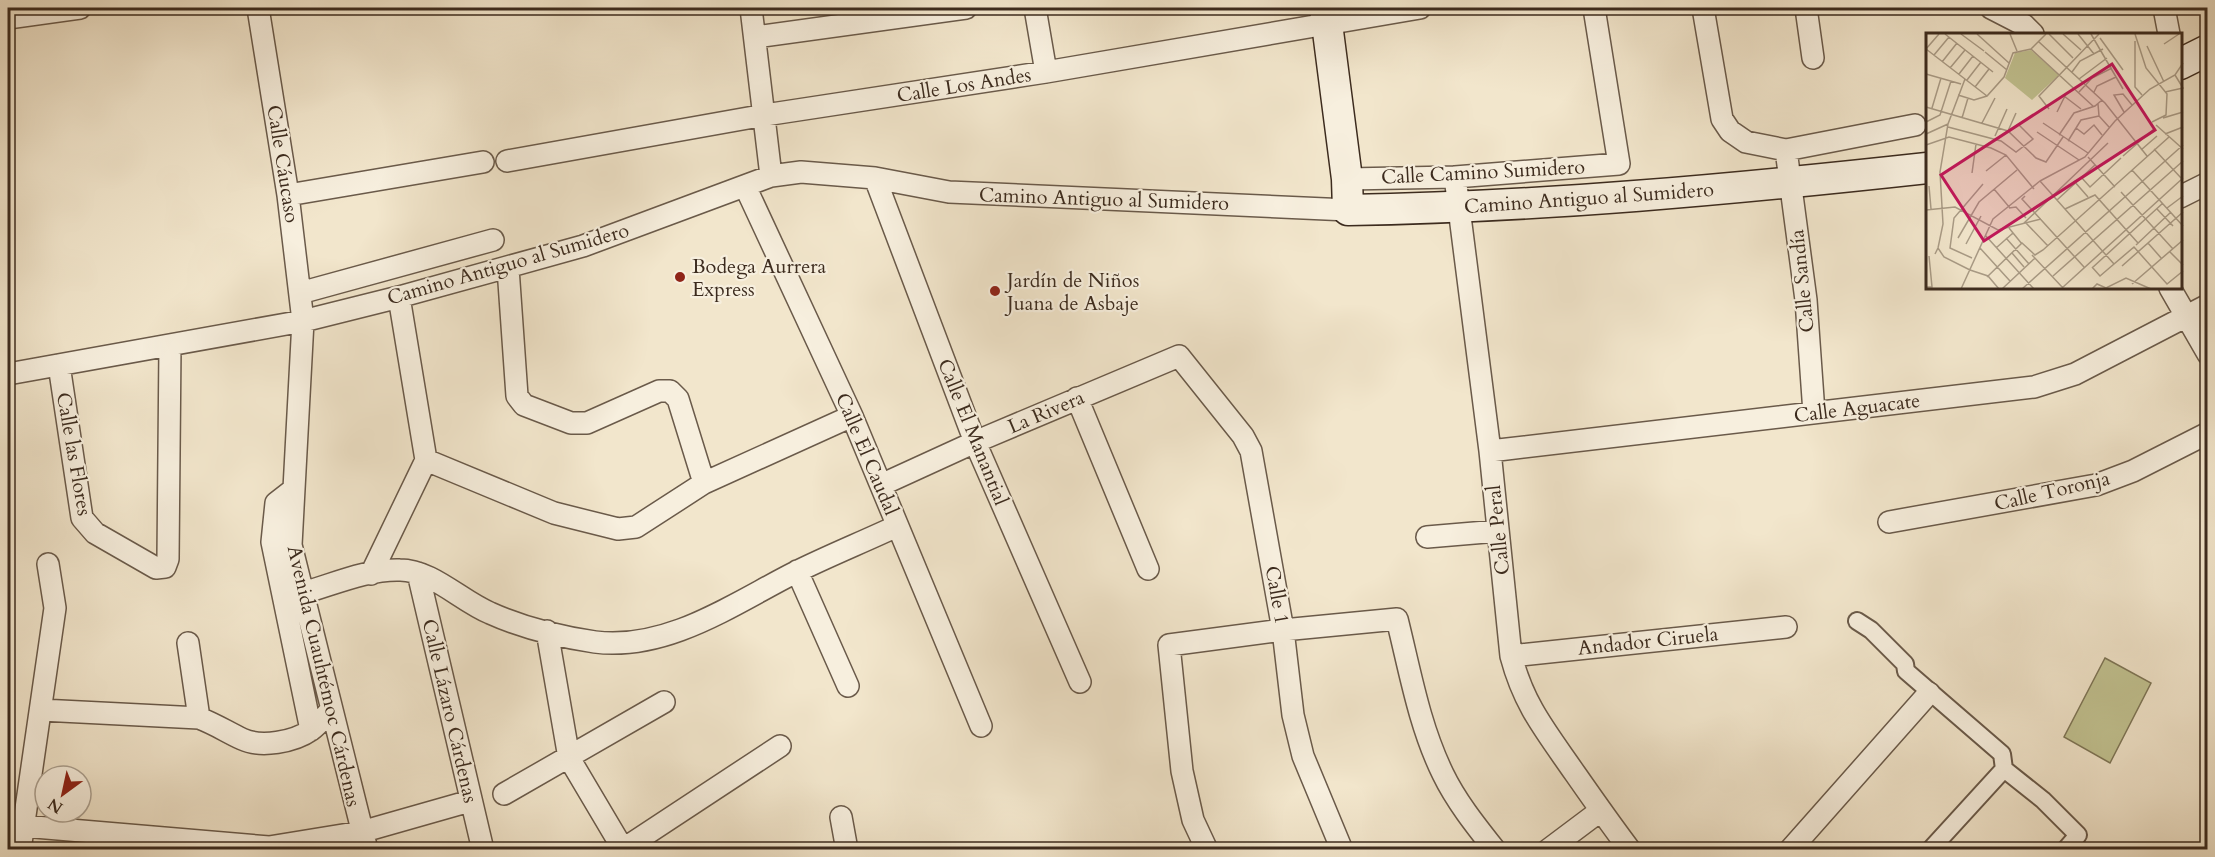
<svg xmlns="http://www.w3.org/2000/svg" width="2215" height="857" viewBox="0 0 2215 857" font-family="Cardo,serif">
	<rect width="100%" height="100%" fill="#f2e6cc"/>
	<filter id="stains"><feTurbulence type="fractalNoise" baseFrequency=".00333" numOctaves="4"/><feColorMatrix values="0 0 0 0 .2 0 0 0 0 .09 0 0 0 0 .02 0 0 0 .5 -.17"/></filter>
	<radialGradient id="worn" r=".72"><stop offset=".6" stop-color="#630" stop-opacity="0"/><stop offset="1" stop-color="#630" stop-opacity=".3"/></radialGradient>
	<path fill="#c2c392" stroke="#7f7758" stroke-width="1.5" d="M2105 658 2151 683 2110 763 2064 737Z"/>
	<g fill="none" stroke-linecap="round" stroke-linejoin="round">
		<g stroke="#6a5a4a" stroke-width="20">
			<path id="pedestrian" d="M1857 621 1871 630 1905 664 1906 671 2002 754 2004 769 2043 800 2078 835 2065 850
				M1930 850 2004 769"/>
		</g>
		<g stroke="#6a5a4a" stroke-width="24">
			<path id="minor" d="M258 8 288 195 303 321 291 545 367 850
				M751 8 771 176
				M1035 8 1046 72
				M1703 8 1722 119 1730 131 1746 142 1786 150 1915 125
				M1806 8 1813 58
				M1991 8 2024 25 2033 34
				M2164 8 2169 34
				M8 18 80 8
				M755 37 966 8
				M1786 150 1806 300 1814 413
				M507 161 765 115 1046 72 1420 8
				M1455 177 1490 451 1511 656C1523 701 1541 725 1567 762 1588 792 1608 821 1630 850
				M875 178 975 442 1080 682
				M1347 179 1455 177 1619 164 1594 8
				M745 186 852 416 981 726
				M288 195 483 162
				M2180 197 2208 183
				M508 268 517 396 524 405 571 423H587L659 391H670L678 399 704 483
				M2170 288 2208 354
				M300 293 493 240
				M59 365 82 518 95 533 156 568 165 567 168 559 170 346
				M8 374 303 321 399 297 583 246 771 176 801 172 875 178 949 192 1348 210
				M1077 398 1148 569
				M1490 451 2034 387 2075 374 2208 305
				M426 460 554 513 618 529 636 527 704 483 852 416
				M881 485 975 442 1179 356 1243 436 1251 451 1283 630 1293 715 1303 756 1342 850
				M294 489 276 503 272 542 311 730
				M1889 522 2096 485 2133 471 2208 433
				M1427 537 1498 531
				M797 571 848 686
				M418 573 483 850
				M371 574 426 460 399 297
				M303 593C334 584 368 569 400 570 432 570 461 601 490 613 521 627 561 637 595 642 667 651 733 604 794 573 828 556 863 542 897 526
				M547 631 569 758 623 849
				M188 643 199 718
				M1511 656 1786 627
				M41 710 199 718C215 724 227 732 242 739 261 748 294 742 311 730 318 725 325 716 331 710
				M504 794 664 702
				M841 817 847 850
				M23 826 269 847 361 832 470 801
				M20 850 55 608 48 564
				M622 850 780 746
				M1207 850 1193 820 1182 771 1169 645 1283 630 1397 619C1410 671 1419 725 1443 774 1456 801 1476 826 1495 850
				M1548 850 1600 811
				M1790 850 1929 693"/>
		</g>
		<g stroke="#3c2b1e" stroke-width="33">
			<path id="secondary" d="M1325 8 1347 179 1348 210C1542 207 1735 189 1927 168
				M2180 64 2208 50"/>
		</g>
		<use href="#pedestrian" stroke="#f7efde" stroke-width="16"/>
		<use href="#minor" stroke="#f7efde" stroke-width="21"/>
		<use href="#secondary" stroke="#f7efde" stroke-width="30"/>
	</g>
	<g fill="#8f2418" stroke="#f7efde" stroke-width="2">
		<circle cx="680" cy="277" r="6"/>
		<circle cx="995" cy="291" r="6"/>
	</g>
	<g text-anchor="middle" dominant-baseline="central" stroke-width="4.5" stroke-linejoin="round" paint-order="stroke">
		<g font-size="20" fill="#3c2b1e" stroke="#f7efde">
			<text transform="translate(964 85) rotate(-9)">Calle Los Andes</text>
			<text transform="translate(283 164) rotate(81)">Calle Cáucaso</text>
			<text transform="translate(1483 172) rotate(-3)">Calle Camino Sumidero</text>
			<text transform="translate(1589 198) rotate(-4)">Camino Antiguo al Sumidero</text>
			<text transform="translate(1104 199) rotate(2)">Camino Antiguo al Sumidero</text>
			<text transform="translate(508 264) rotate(-16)">Camino Antiguo al Sumidero</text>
			<text transform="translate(1802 281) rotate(-96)">Calle Sandía</text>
			<text transform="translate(1857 408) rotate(-7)">Calle Aguacate</text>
			<text transform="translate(1046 412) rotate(-23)">La Rivera</text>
			<text transform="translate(973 432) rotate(68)">Calle El Manantial</text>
			<text transform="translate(74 454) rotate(80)">Calle las Flores</text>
			<text transform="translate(867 454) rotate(67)">Calle El Caudal</text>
			<text transform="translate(2052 491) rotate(-13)">Calle Toronja</text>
			<text transform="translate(1498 530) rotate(-96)">Calle Peral</text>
			<text transform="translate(1277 595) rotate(80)">Calle 1</text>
			<text transform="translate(1648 641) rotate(-6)">Andador Ciruela</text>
			<text transform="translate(324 676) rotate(77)">Avenida Cuauhtémoc Cárdenas</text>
			<text transform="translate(450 711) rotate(77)">Calle Lázaro Cárdenas</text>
		</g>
		<g font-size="20" fill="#3c2b1e" stroke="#f7efde" text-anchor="start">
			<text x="692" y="266">Bodega Aurrera<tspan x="692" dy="23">Express</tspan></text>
			<text x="1007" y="280">Jardín de Niños<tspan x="1007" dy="23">Juana de Asbaje</tspan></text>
		</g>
	</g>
	<g transform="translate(1926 33)">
		<rect width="256" height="256" fill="#f2e6cc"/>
		<path d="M105 17 133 42 106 67 79 45 89 20Z" fill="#c2c392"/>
		<path fill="none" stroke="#a99b86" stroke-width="1.5" d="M13 1 0 16 61 63M19 1 67 39M35 1 58 18M51 1 83 30M84 1 91 18M123 1 147 25M137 1 155 17M152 1 168 21M165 1 197 56M209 1 220 35 241 61 240 82 226 89M174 5 197 37M209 8V54L216 62M113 9 179 70 221 123M238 11 253 1M221 13 238 49M105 16 168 74M105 16 120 1M59 19 81 37M8 22 23 4M16 29 31 10M24 35 39 17M146 39 154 28 177 16M0 41 35 51M33 41 47 23M153 46 181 25M41 47 55 29M49 54 63 36M153 59 166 45 186 35M168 59 171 53 190 44M239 59 257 55 249 42M32 62 48 67 61 63 78 44 87 20 105 16M138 63 155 76M172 71 173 83 183 94M0 74 82 98 110 125 120 129 137 104M6 75 15 45M123 76 113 63 173 1M131 79 141 59M198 79 188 62 197 61 206 72M36 85 42 65M237 85 257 79M0 89 14 82 25 48M56 90 69 65M117 90 162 120M230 92 257 116M22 94 75 108 90 119 107 106 92 91M150 95 158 101 168 92 176 102M82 98 90 80M111 99 153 127M0 101 22 91M239 101 257 94M133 102 148 80 169 73 176 67M69 103 81 76M142 108 155 87 173 83M0 112 23 104 65 115 80 122 108 156M228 116 256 146M215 117 231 103M197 123 229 95M162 124 189 154M206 137 257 193M60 138 80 122M46 140 50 111M155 144 164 154 195 125M114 148 159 124 189 88 224 56 249 42 257 30M148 148 162 164M3 153 5 176M68 156 84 175M195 159 247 216M99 163 96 166 158 234M131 167 169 132M83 175 90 174 100 185M241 175 257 163M139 176 169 162 212 210M231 176 247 193M0 177 29 174 72 197 115 186M100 190 122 213M97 191 182 110M83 195 96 211M59 202 108 256M32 205 53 169 91 137M80 205 103 231M222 210 236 226M40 211 55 183M210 212 245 179M12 215 17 191 14 139 22 91 39 46M54 215 84 248M70 215 87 200M244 219 257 232M86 220 98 234M9 221 12 215 18 224 44 237M106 222 137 255M46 225 24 215 28 185 57 151M196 233 257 179M166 234 174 243 188 231M166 235 237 170M44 237 62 243 73 256M127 243 257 128M61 244 96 210 109 222 117 217 243 104M206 251 257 207M0 254H6L3 223M136 255 257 145M35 256 67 186 114 148 188 231 208 214 241 251 257 238M76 256 109 225M96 256 257 112M166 256 171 251 180 255 200 245 225 256"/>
		<path fill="#c2185b" fill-opacity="0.15" stroke="#c2185b" stroke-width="3" d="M186 31 229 97 58 208 15 142Z"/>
		<rect width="256" height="256" fill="none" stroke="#3c2b1e" stroke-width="3"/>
	</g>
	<rect width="2215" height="857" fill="none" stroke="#f2e6cc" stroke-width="30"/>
	<rect x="9" y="9" width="2197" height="839" fill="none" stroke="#3c2b1e" stroke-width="3"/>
	<rect x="15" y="15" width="2185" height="827" fill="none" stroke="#3c2b1e" stroke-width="1.5"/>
	<g transform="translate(63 794) rotate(213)"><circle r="28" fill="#f7efde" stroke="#aca191" stroke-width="1.5"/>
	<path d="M0-4.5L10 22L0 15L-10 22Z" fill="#8f2418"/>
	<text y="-9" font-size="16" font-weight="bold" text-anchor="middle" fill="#3c2b1e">N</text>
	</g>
	<rect width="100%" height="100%" filter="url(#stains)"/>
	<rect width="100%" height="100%" fill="url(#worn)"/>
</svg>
